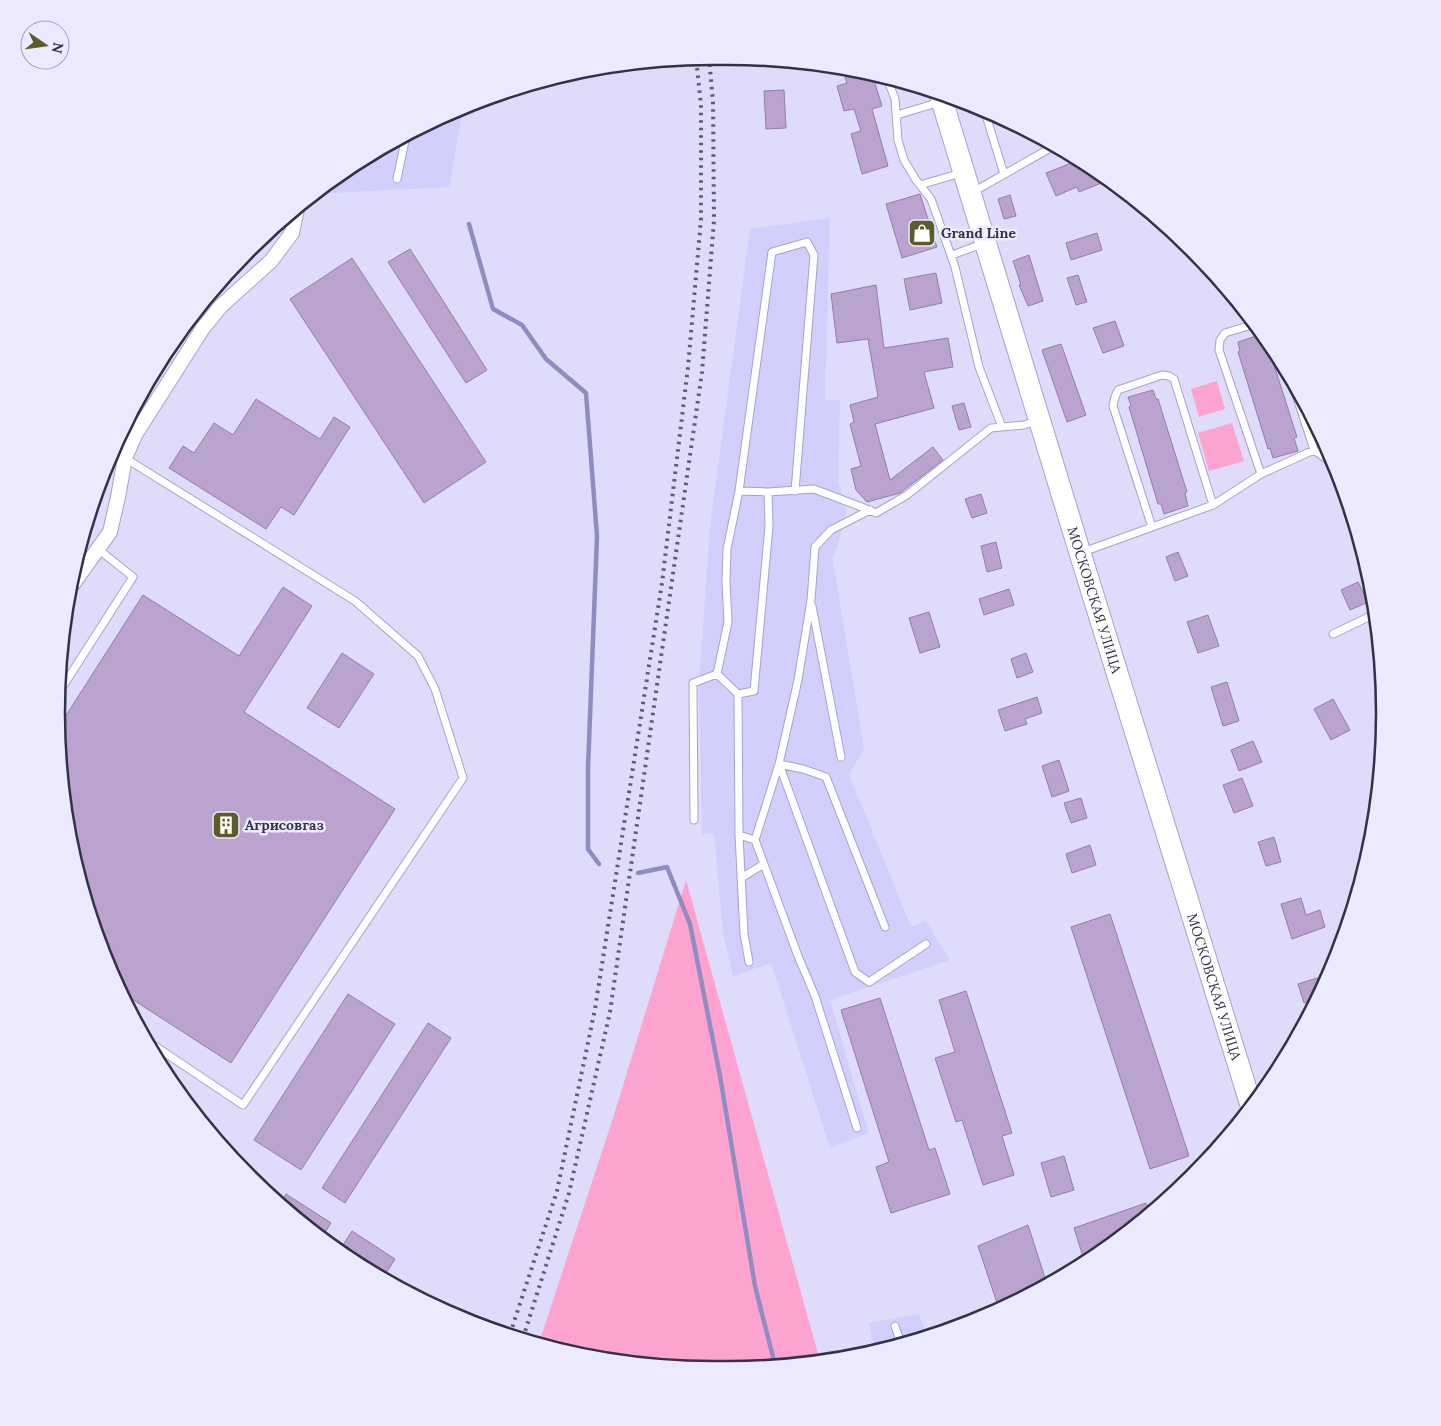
<svg xmlns="http://www.w3.org/2000/svg" width="1441" height="1426" viewBox="0 0 1441 1426" font-family="Lora,serif">
	<rect width="100%" height="100%" fill="#dedcfa"/>
	<path fill="#d3cffd" d="M464 105 449 187 316 194 348 167Z
		M830 218 825 400H840L838 480 847 514 833 559 864 750 849 774 911 927 926 921 950 960 830 1000 869 1133 830 1148 771 963 733 976 723 934 714 833 702 835 699 683 710 526 750 229Z
		M919 1314 927 1336 875 1352 869 1323Z"/>
	<path fill="#fca3cf" d="M1217 381 1225 409 1199 417 1191 389Z
		M1232 423 1244 461 1209 471 1198 433Z
		M686 880 820 1361 728 1370 585 1357 539 1343 614 1115Z"/>
	<g fill="none" stroke-linecap="round" stroke-linejoin="round">
		<path stroke="#918cc0" stroke-width="4.5" d="M469 224 493 309 522 325 546 359 586 393 597 536 588 768V849L599 864
			M638 873 667 867 690 924 720 1076 755 1286 775 1365"/>
	</g>
	<path fill="#bba3d0" stroke="#947da8" d="M863 71 872 74 882 106 872 109 888 166 862 174 851 134 861 131 854 109 844 111 837 86 847 83 845 77Z
		M784 90 786 128 766 129 764 91Z
		M1079 160 1100 172 1104 182 1079 192 1077 187 1056 196 1046 173Z
		M920 194 937 247 902 258 886 204Z
		M1010 195 1016 216 1004 219 998 199Z
		M1097 233 1102 250 1071 260 1066 243Z
		M410 249 487 370 466 383 388 262Z
		M1029 255 1043 301 1028 306 1019 285H1021L1013 261Z
		M352 258 486 462 424 503 290 299Z
		M936 273 942 303 910 310 904 279Z
		M1078 275 1087 302 1076 305 1067 278Z
		M876 285 884 348 948 338 953 367 924 372 934 408 875 424 890 480 933 447 943 460 900 493 867 502 856 490 851 469 861 466 850 424 854 422 850 405 878 397 868 339 837 343 831 294Z
		M1115 321 1124 346 1103 353 1093 328Z
		M1262 334 1265 344 1267 343 1297 437 1294 438 1298 451 1273 458 1270 448 1268 449 1238 352 1240 351 1238 342Z
		M1061 344 1086 415 1067 422 1042 350Z
		M1153 390 1156 399H1158L1187 492 1185 493 1188 506 1164 514 1161 504H1158L1129 407 1131 406 1128 397Z
		M256 399 320 439 334 417 350 427 294 515 281 507 266 529 169 468 183 446 194 453 214 423 233 435Z
		M964 403 971 427 959 430 952 406Z
		M981 494 987 513 972 518 965 499Z
		M996 542 1002 568 987 572 981 546Z
		M1178 552 1188 576 1175 581 1166 557Z
		M1358 582 1368 602 1350 610 1341 590Z
		M283 587 312 606 244 712 395 809 231 1063 121 992 106 965 69 841 58 728 143 595 239 656Z
		M1009 589 1014 605 984 615 979 599Z
		M929 612 940 647 920 653 909 618Z
		M1208 615 1219 646 1198 653 1187 622Z
		M342 653 374 674 339 728 307 708Z
		M1026 653 1033 672 1017 678 1011 659Z
		M1227 682 1239 721 1223 726 1211 687Z
		M1037 697 1042 713 1025 719 1027 724 1005 731 998 710Z
		M1333 699 1350 730 1331 740 1314 709Z
		M1253 741 1262 762 1239 771 1231 750Z
		M1059 760 1069 791 1052 797 1042 766Z
		M1242 778 1253 806 1234 813 1223 785Z
		M1081 798 1087 818 1071 823 1064 803Z
		M1274 837 1281 862 1266 866 1258 842Z
		M1090 845 1096 865 1072 873 1066 854Z
		M1301 898 1306 915 1320 910 1325 927 1292 939 1281 904Z
		M1110 914 1189 1156 1150 1169 1071 927Z
		M1330 974 1316 999 1304 1003 1298 984Z
		M966 991 1012 1133 1002 1136 1014 1175 983 1185 962 1120 956 1122 935 1058 955 1052 939 1000Z
		M348 994 395 1024 301 1170 254 1140Z
		M880 998 929 1150 935 1148 950 1194 891 1213 876 1167 889 1162 841 1010Z
		M428 1023 451 1038 345 1203 322 1188Z
		M1064 1156 1074 1190 1051 1197 1041 1163Z
		M286 1194 331 1223 322 1237 281 1204Z
		M1146 1203 1149 1213 1093 1259 1085 1263 1074 1228Z
		M1028 1225 1047 1284 1008 1305 997 1303 978 1246Z
		M352 1231 395 1259 383 1278 348 1259 339 1251Z"/>
	<g fill="none" stroke-linecap="round" stroke-linejoin="round">
		<g stroke="#a6a1d0" stroke-width="9">
			<path id="lane" d="M887 78 895 99 898 140 904 160 916 180 931 199 936 213 955 267 979 367 1002 427
				M984 109 1004 174
				M897 115 940 102
				M397 179 406 136
				M920 185 961 173
				M973 192 1054 146
				M952 255 982 244
				M1255 324 1225 333 1220 340 1219 350 1261 474
				M1291 379 1314 450
				M125 458 355 601 418 656 435 689 463 778 243 1105 146 1040
				M739 491 727 549 726 582 728 622 717 674 738 694 754 691 769 526 768 492
				M795 491 814 255 807 242 772 252 739 491 768 492 814 489 859 506 876 513 907 495 991 428 1024 425 1036 421
				M1152 527 1113 406 1115 397 1118 390 1162 375 1169 376 1174 379 1213 505
				M1083 552 1213 505 1261 474 1314 450 1336 466
				M812 606 841 757
				M1333 634 1375 614
				M58 694 133 577 98 549
				M738 694 739 835 744 934 749 962
				M694 820 693 683 717 674
				M739 835 755 840
				M741 878 764 864
				M885 927 826 777 803 769 779 764 855 972 869 982 926 944
				M857 1128 815 996 798 956 755 840 779 764 798 680 811 600 815 547 831 530 870 510
				M895 1326 901 1344"/>
		</g>
		<g stroke="#a6a1d0" stroke-width="16">
			<path id="street" d="M68 591 110 532 118 497 125 458 135 435 203 328 221 306 271 261 292 233 297 209"/>
		</g>
		<g stroke="#a6a1d0" stroke-width="23">
			<g id="primary">
				<path id="s1" d="M940 94 1080 553 1251 1105"/>
			</g>
		</g>
		<use href="#lane" stroke="#fff" stroke-width="7"/>
		<use href="#street" stroke="#fff" stroke-width="14"/>
		<use href="#primary" stroke="#fff" stroke-width="21"/>
		<path stroke="#5e5c73" stroke-width="4" stroke-dasharray="2.5 5" stroke-linecap="butt" d="M510 1334 557 1191 595 1009 662 583 688 367 701 219V105L696 58
			M523 1338 569 1193 610 1012 702 372 714 220 713 103 709 57"/>
	</g>
	<defs>
		<g id="shop-square" transform="scale(1.4375)"><rect x="-9" y="-9" width="18" height="18" rx="4" fill="#5c5c29" stroke="#eceaff"/><path d="M-5-2.5h2.3a2.7 3.5 0 0 1 5.4 0H5L5.5 6h-11ZM-1.5-2.5h3a1.5 2.3 0 0 0-3 0Z" fill="#fff"/></g>
		<g id="building-square" transform="scale(1.4375)"><rect x="-9" y="-9" width="18" height="18" rx="4" fill="#5c5c29" stroke="#eceaff"/><path d="M-4-6H4V6H1V3H-1V6H-4ZM-2.5-4.3h1.7v1.8h-1.7ZM.8-4.3h1.7v1.8H.8ZM-2.5-1h1.7V.8h-1.7ZM.8-1h1.7V.8H.8Z" fill="#fff"/></g>
	</defs>
	<g fill-rule="evenodd">
		<use href="#shop-square" x="922" y="233"/>
		<use href="#building-square" x="226" y="825"/>
	</g>
	<g text-anchor="middle" dominant-baseline="central" stroke-width="5" stroke-linejoin="round" paint-order="stroke">
		<g font-size="14" font-weight="bold" fill="#343246" stroke="#eceaff" text-anchor="start">
			<text x="941" y="233">Grand Line</text>
			<text x="245" y="825">Агрисовгаз</text>
		</g>
		<g font-size="14" fill="#343246" stroke="#eceaff">
			<text stroke="none"><textPath href="#s1" startOffset="529">МОСКОВСКАЯ УЛИЦА</textPath></text>
			<text stroke="none"><textPath href="#s1" startOffset="934">МОСКОВСКАЯ УЛИЦА</textPath></text>
		</g>
	</g>
	<path d="M0 0H1441V1426H0ZM713 65H728A648 648 0 0 1 1376 713V713A648 648 0 0 1 728 1361H713A648 648 0 0 1 65 713V713A648 648 0 0 1 713 65Z" fill="#eceaff" fill-rule="evenodd"/>
	<path fill="none" stroke="#343246" stroke-width="2.5" d="M713 65H728A648 648 0 0 1 1376 713V713A648 648 0 0 1 728 1361H713A648 648 0 0 1 65 713V713A648 648 0 0 1 713 65Z"/>
	<g transform="translate(45 45) rotate(103)"><circle r="24" fill="#eceaff" stroke="#a2a0b5"/>
	<path d="M0-4L9 19L0 12L-9 19Z" fill="#5c5c29"/>
	<text y="-8" font-size="14" font-weight="bold" text-anchor="middle" fill="#343246">N</text>
	</g>
</svg>
